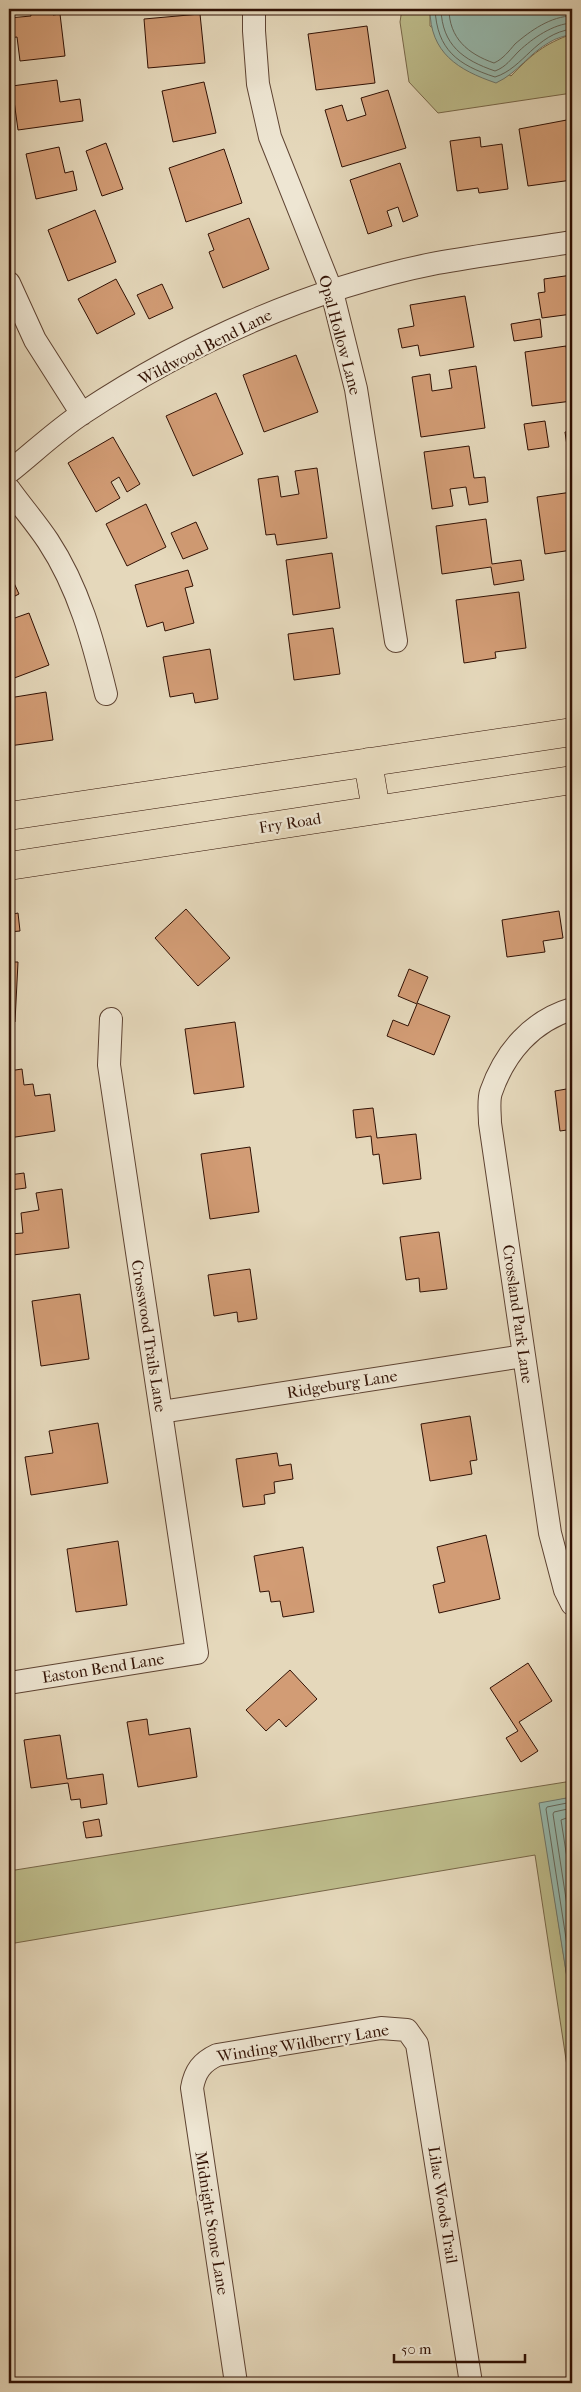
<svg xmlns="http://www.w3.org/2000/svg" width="581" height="2392" viewBox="0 0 581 2392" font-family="'IM FELL French Canon',serif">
	<rect width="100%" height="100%" fill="#e5d8bb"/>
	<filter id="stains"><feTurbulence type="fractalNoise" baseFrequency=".004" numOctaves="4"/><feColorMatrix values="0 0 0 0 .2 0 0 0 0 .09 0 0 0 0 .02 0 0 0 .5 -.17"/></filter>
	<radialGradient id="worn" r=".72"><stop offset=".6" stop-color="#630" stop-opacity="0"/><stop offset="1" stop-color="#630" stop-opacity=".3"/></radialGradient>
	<path fill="#bdbc8b" stroke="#776648" d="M402 9H430V26L511 76C532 54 544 44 572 34V93L438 113 409 82 400 22Z
		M572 1781V1797L540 1804 572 2009V2099L535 1855 9 1944V1871Z"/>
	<path fill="#96baaf" stroke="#6e766b" d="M430 9H572V34C565 36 556 38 550 42 528 54 519 72 496 83 458 70 430 53 430 9Z
		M572 1797V2009L539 1803Z"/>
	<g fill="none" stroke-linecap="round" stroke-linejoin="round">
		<path stroke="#64665a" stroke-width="1" d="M435 9C437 50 458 65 495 77 524 68 535 34 572 29
			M441 9C442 45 463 60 495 71 506 67 511 59 519 51 533 38 553 24 572 23
			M449 9C449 38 468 54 494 63 503 59 509 51 515 44 530 31 551 16 572 16
			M572 1802 547 1807 546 1809 572 1977
			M572 1808 554 1812 553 1814 572 1938
			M572 1816 561 1820 572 1890"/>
	</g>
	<path fill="#d29c75" stroke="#311104" d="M30 9H52L53 15 60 14 65 56 20 61 17 37 9 38V18L31 16Z
		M342 9H363V13L342 12Z
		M200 14 205 63 148 68 144 19Z
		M367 26 375 83 316 90 308 34Z
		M57 80 60 102 80 99 83 121 18 130 12 86Z
		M204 82 216 133 173 142 162 91Z
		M388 90 406 148 342 167 325 110 342 105 347 121 366 115 361 98Z
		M572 119V180L528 186 519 129Z
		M480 137 481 147 502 144 508 189 479 193 478 188 457 191 450 141Z
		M106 143 123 189 102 196 86 151Z
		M59 147 65 173 73 171 77 190 36 199 26 154Z
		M224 149 242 203 186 222 169 168Z
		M400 163 418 216 403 222 398 207 387 211 392 226 368 234 350 180Z
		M95 210 116 262 68 281 48 230Z
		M249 218 269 269 223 288 209 252 214 250 208 234Z
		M572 275V314L542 318 538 293 545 292 544 279Z
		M116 279 135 314 97 334 78 299Z
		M162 284 173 308 149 319 137 295Z
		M465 296 474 347 420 356 418 345 402 348 398 329 414 326 410 305Z
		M540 319 542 337 514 341 511 324Z
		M566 346 572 380V401L532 406 525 352Z
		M296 355 318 412 264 432 243 375Z
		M476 366 485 428 421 437 412 377 430 374 432 391 452 388 449 370Z
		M216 393 243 454 193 476 166 416Z
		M545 421 549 447 528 450 524 424Z
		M572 431V472L571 473 565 432Z
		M113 437 140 484 127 492 119 477 111 482 120 498 96 512 68 463Z
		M469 446 474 478 485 477 488 502 469 505 466 487 450 489 453 506 432 509 424 452Z
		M317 468 327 538 277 545 275 534 266 535 258 479 278 476 281 497 299 494 295 471Z
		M572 492V550L545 554 537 497Z
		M146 504 166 547 127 566 106 524Z
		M486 519 492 564 521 560 524 580 494 585 491 567 442 574 436 526Z
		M196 522 208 549 183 559 171 533Z
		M332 553 340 608 293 615 286 560Z
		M188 570 193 586 185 588 194 623 165 631 163 622 147 627 135 585Z
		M9 572 19 594 9 599Z
		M519 592 526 648 495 652 496 658 464 663 456 600Z
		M29 613 49 665 9 680V620Z
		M333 628 340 674 294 680 288 634Z
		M210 649 218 699 195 703 193 693 170 697 163 657Z
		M46 692 53 740 9 746V698Z
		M186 909 230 958 198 986 155 938Z
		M559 911 563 938 543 941 545 952 507 957 502 920Z
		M18 913 20 931 9 932V915Z
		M9 962H18L15 1022H9Z
		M409 969 428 977 417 1003 450 1016 434 1055 387 1036 393 1020 408 1026 417 1004 398 996Z
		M235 1022 244 1087 194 1094 185 1029Z
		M22 1069 24 1085 33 1084 35 1096 50 1094 55 1131 9 1138V1071Z
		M572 1088V1146H569L567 1130 560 1131 555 1091Z
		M373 1108 377 1138 416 1134 421 1179 383 1184 379 1154 373 1155 371 1136 356 1138 353 1110Z
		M250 1147 259 1212 210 1219 201 1154Z
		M24 1173 26 1188 11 1190 13 1207H9V1175Z
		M62 1189 69 1248 13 1255 10 1234 23 1233 21 1213 39 1210 36 1193Z
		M439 1232 447 1289 420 1292 419 1278 406 1280 400 1237Z
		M250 1269 257 1319 238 1322 237 1312 214 1316 208 1275Z
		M80 1294 89 1359 41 1366 32 1301Z
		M470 1416 477 1460 470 1461 472 1474 430 1481 421 1424Z
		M98 1423 108 1483 31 1495 25 1457 53 1453 49 1431Z
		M277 1453 279 1466 291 1464 293 1479 274 1482 275 1493 264 1495 265 1504 243 1507 236 1459Z
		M486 1535 500 1599 439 1613 433 1585 445 1582 437 1547Z
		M118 1541 127 1605 76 1612 67 1549Z
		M303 1547 314 1612 283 1617 280 1601 271 1602 269 1591 260 1592 254 1556Z
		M528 1663 552 1701 519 1722 538 1751 521 1762 506 1738 518 1731 490 1688Z
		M290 1670 317 1699 286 1727 279 1719 266 1731 246 1710Z
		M147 1719 149 1735 190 1728 197 1777 138 1787 127 1722Z
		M60 1735 67 1779 103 1774 107 1804 81 1808 80 1799 71 1800 68 1783 31 1788 24 1740Z
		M99 1819 102 1836 86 1838 83 1822Z"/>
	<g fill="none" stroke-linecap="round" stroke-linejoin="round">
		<g stroke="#5e4332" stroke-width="24">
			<path id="minor" d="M254 9V31L258 84 270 137 332 292 356 389 396 641
				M9 283 35 340 82 414
				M9 472C33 453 57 430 83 413 190 342 311 288 437 263 482 255 527 249 572 242
				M9 489C22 507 36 523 48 541 79 588 93 641 106 694
				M572 1009C532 1021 505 1052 491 1092 488 1101 490 1114 490 1123L550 1533 565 1590 572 1604
				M161 1412 524 1356
				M9 1683 197 1653 109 1065 111 1019
				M236 2383 192 2088C195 2071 202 2062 217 2055L381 2028 407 2030 417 2044 471 2383"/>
		</g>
		<g stroke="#311104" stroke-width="29">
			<path id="major" d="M368 762 376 810
				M9 816 572 732
				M9 866 572 780"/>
		</g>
		<use href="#minor" stroke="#eee6d3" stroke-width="22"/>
		<use href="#major" stroke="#e5d8bb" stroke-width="28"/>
	</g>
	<g text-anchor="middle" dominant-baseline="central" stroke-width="4.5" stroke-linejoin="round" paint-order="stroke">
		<g font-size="16" fill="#311104" stroke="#eee6d3">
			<text transform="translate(340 335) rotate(75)">Opal Hollow Lane</text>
			<text transform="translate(205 347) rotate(-27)">Wildwood Bend Lane</text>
			<text transform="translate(290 823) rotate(-9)">Fry Road</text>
			<text transform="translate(518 1314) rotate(82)">Crossland Park Lane</text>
			<text transform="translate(149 1336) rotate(81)">Crosswood Trails Lane</text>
			<text transform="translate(342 1384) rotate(-9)">Ridgeburg Lane</text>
			<text transform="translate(103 1668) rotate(-9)">Easton Bend Lane</text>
			<text transform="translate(303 2043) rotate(-9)">Winding Wildberry Lane</text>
			<text transform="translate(443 2205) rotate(81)">Lilac Woods Trail</text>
			<text transform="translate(212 2223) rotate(81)">Midnight Stone Lane</text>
		</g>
	</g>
	<rect width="581" height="2392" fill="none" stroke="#e5d8bb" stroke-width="30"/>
	<rect x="10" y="10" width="561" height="2372" fill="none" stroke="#311104" stroke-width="2.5"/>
	<rect x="15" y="15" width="551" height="2362" fill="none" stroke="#311104"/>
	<path d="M394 2354v8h131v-8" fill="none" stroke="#311104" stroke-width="2.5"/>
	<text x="401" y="2354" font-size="15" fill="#311104" stroke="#eee6d3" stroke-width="4" paint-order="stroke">50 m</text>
	<rect width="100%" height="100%" filter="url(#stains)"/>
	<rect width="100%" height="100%" fill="url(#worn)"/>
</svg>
